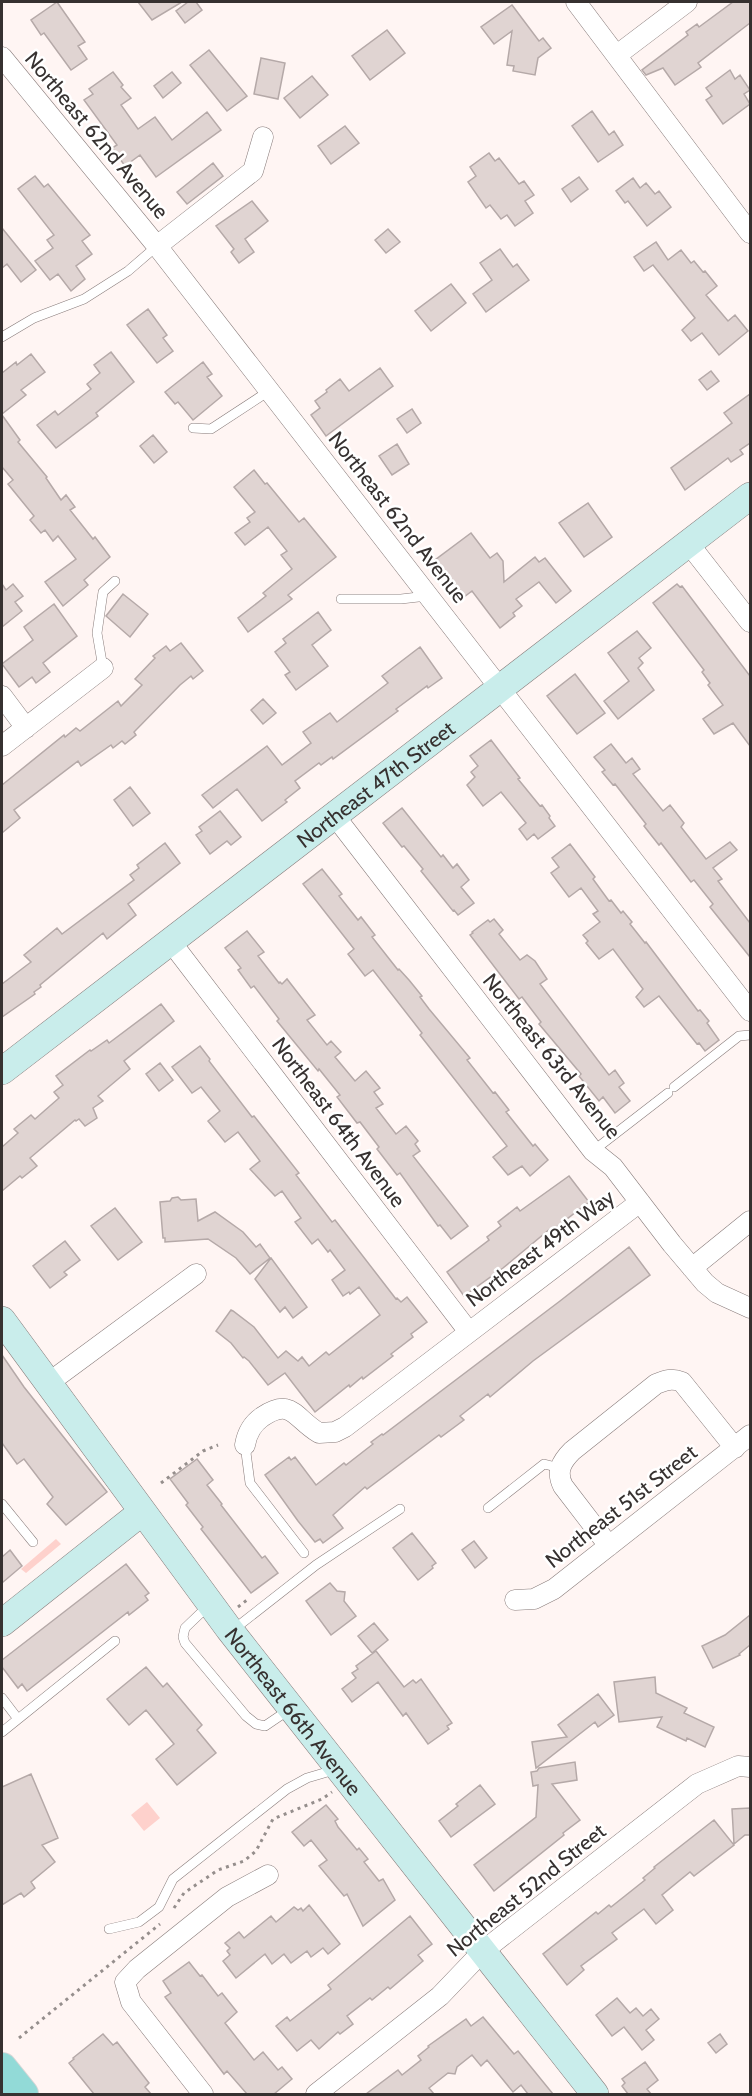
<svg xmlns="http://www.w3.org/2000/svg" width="752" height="2096" viewBox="0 0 752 2096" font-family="Cabin,sans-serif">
	<rect width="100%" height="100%" fill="#fff5f3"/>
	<path fill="#fed1cc" d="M56 1539 61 1544 26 1573 21 1569Z
		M147 1802 160 1818 144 1831 131 1815Z"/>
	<path fill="#e0d4d2" stroke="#b5a9a8" stroke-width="1.5" d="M57 2 85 42 78 46 87 59 71 70 44 33 41 35 31 20Z
		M138 2H182L152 20Z
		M188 2H196L202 10 185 23 176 11Z
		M733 2H750V23L698 63 701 67 675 85 663 68 646 75 642 70 688 35 686 32 697 24 699 27Z
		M512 5 539 41 543 38 551 48 538 58 535 75 513 71 514 66 507 65 512 31 494 44 481 27Z
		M387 30 405 53 370 80 352 56Z
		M209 50 247 96 227 111 190 65Z
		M261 58 285 63 278 99 254 94Z
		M730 70 735 79 740 75 750 90 744 94 750 104 723 124 706 100 712 96 706 88Z
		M113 72 123 85 121 87 131 98 121 105 138 129 155 117 172 140 207 112 221 130 156 177 140 155 125 166 112 148 117 145 84 100 93 94 89 89Z
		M172 72 181 83 163 98 154 86Z
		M312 76 328 95 300 118 284 98Z
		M592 111 609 135 614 131 623 145 598 162 572 126Z
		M345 126 359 143 331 164 318 146Z
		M489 153 495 161 499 158 519 184 524 181 534 195 525 201 533 213 515 226 507 215 501 219 490 205 486 208 468 182 476 176 470 167Z
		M213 163 223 176 187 204 177 192Z
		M35 176 44 187 48 184 90 235 82 241 92 254 76 266 85 279 71 291 58 274 50 280 35 261 53 248 47 240 54 235 18 189Z
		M579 177 588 189 571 202 562 189Z
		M633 178 640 188 646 183 655 194 659 191 671 207 647 226 628 201 625 203 616 191Z
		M252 201 268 221 245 239 254 252 239 263 231 252 234 249 216 226Z
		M2 228 36 270 21 282 7 264 2 268Z
		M388 229 400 242 386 253 375 240Z
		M656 242 668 260 681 250 691 263 694 261 703 272 705 271 717 286 706 295 728 321 735 315 748 331 719 355 702 333 691 341 682 330 695 318 653 265 644 271 634 257Z
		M500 249 513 267 517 264 529 280 486 312 473 294 492 280 480 263Z
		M451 284 466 303 431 331 415 311Z
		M148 309 167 335 163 338 173 351 157 363 127 325Z
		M111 352 134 382 96 413 98 416 56 448 37 425 55 411 58 415 91 389 87 384 100 373 94 365Z
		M31 354 45 372 21 390 26 395 2 414V373L16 362 17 365Z
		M203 362 212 374 207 377 222 396 193 420 178 402 175 404 165 392Z
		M380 368 393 386 326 436 311 415 320 408 315 401 327 392 326 390 340 379 349 391Z
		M711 371 719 381 707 390 699 380Z
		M750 394V443L740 450 743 454 731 462 728 458 685 490 671 468 732 423 724 413Z
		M412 409 421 423 407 433 397 419Z
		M2 415 20 440 18 442 47 477 46 478 61 500 66 495 75 507 70 510 93 539 95 537 110 557 84 580 88 585 63 606 45 582 76 559 58 536 53 541 45 530 41 533 30 520 34 516 8 484 13 480 2 467Z
		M153 435 167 452 154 463 140 446Z
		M397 444 409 464 392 475 379 456Z
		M254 470 265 484 267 483 299 522 304 518 336 557 288 595 292 599 248 632 238 618 266 596 263 593 292 569 281 555 287 551 268 527 245 545 235 533 250 522 247 518 255 512 234 487Z
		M588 503 612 537 584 557 559 523Z
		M471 533 490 558 497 553 503 561 504 582 535 557 539 562 545 558 571 591 556 603 539 582 516 599 522 606 513 613 515 616 500 628 472 591 464 597 435 560Z
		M2 584 6 590 13 584 23 596 15 602 22 611 2 627Z
		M677 584 680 587 682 586 750 676V746L733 723 714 734 703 719 723 705 708 685 710 683 702 672 704 670 653 603Z
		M123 594 148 614 130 637 106 616Z
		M54 604 77 636 43 663 50 672 36 683 32 677 19 687 2 664 33 640 24 627Z
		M318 612 331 630 312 645 328 666 296 690 285 675 290 672 275 652 286 643 283 639Z
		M637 631 651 648 639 658 643 663 638 668 654 690 618 719 604 701 629 681 608 653Z
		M181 643 203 671 193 679 191 676 180 685 134 732 136 735 125 744 122 741 113 748 111 745 81 766 78 761 14 810 20 818 2 833V785L64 735 65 737 76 728 80 731 118 701 121 706 142 685 135 679 155 658 153 656 166 646 170 651Z
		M420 647 442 678 428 688 427 686 396 709 398 711 333 759 332 757 321 765 319 763 295 781 300 788 285 800 287 802 262 821 237 789 213 808 202 795 267 746 282 765 311 743 303 732 330 713 337 722 388 683 382 676Z
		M575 674 605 713 577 734 547 696Z
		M263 699 276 713 263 724 251 710Z
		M491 740 520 778 518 779 540 806 542 805 550 816 549 818 555 826 538 839 534 834 527 840 519 829 526 823 501 792 483 806 467 785 475 777 471 772 478 766 470 756Z
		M611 744 626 763 632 758 640 769 633 774 663 811 670 805 684 823 681 827 706 859 730 842 737 850 713 868 722 879 718 881 750 923V957L710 907 713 904 694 880 691 882 661 843 659 845 644 826 646 824 615 784 613 785 602 772 605 770 594 757Z
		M130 787 150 813 133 826 114 800Z
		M402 808 441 857 443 855 453 868 457 864 469 880 461 887 474 903 458 915 454 910 453 911 421 871 423 869 404 846 402 847 383 823Z
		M220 811 241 837 231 845 227 841 210 854 196 835 202 831 199 827Z
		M165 843 180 863 128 904 136 915 107 939 103 933 40 985 41 987 34 992 35 994 2 1017V984L31 962 24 955 57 928 62 934 134 880 130 875 139 868 137 865Z
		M570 844 595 877 593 879 609 901 611 900 621 913 623 911 632 922 630 924 645 943 646 942 698 1011 700 1010 709 1021 707 1023 719 1040 705 1051 699 1043 697 1044 659 996 644 1007 636 997 643 989 613 949 599 959 586 943 588 941 583 935 600 922 593 914 598 911 581 888 569 897 551 873 559 867 552 858Z
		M322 869 342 894 339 896 358 920 361 917 375 935 372 937 398 970 399 969 409 980 422 996 420 997 429 1009 470 1058 467 1060 493 1093 495 1092 509 1110 506 1112 533 1146 535 1144 548 1160 530 1176 522 1166 508 1175 493 1157 507 1146 420 1035 422 1033 373 970 365 976 348 954 354 949 303 884Z
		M494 919 503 930 499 934 520 960 527 955 535 961 547 979 540 984 609 1075 615 1070 624 1083 619 1087 630 1101 615 1113 603 1097 599 1101 579 1076 581 1074 539 1024 541 1022 522 997 519 999 470 935 473 933 472 932 488 920 490 922Z
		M247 931 264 952 258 956 279 983 280 982 282 984 287 979 315 1015 307 1020 327 1045 331 1041 341 1052 335 1057 355 1081 366 1071 380 1088 374 1092 383 1104 376 1108 396 1134 406 1126 418 1141 415 1144 420 1151 413 1156 468 1226 451 1239 440 1225 438 1226 400 1173 397 1175 377 1149 379 1147 360 1122 357 1123 337 1097 340 1095 319 1069 318 1071 277 1021 279 1019 254 986 251 988 238 970 241 968 225 948Z
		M161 1004 174 1021 124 1061 130 1069 98 1096 103 1101 93 1108 97 1118 85 1126 79 1119 76 1121 75 1120 30 1158 37 1166 22 1178 20 1176 2 1191V1147L18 1133 14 1129 31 1115 35 1119 59 1098 54 1092 63 1085 56 1076 90 1050 91 1051 107 1040 109 1043Z
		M200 1046 210 1059 209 1061 252 1117 254 1116 299 1173 296 1175 332 1222 335 1220 396 1299 397 1298 401 1302 407 1297 427 1322 411 1334 413 1337 391 1354 393 1356 363 1379 362 1377 350 1387 349 1385 315 1412 285 1373 268 1385 249 1361 244 1357 243 1358 231 1343 216 1331 231 1310 233 1311 254 1327 278 1358 286 1351 298 1361 302 1357 309 1366 326 1352 329 1355 380 1315 359 1287 350 1294 349 1292 343 1296 332 1280 345 1270 330 1250 328 1252 318 1239 312 1244 295 1222 301 1218 282 1191 275 1196 250 1169 260 1161 238 1132 225 1142 208 1121 220 1111 201 1087 192 1093 172 1067Z
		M160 1063 173 1080 159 1091 146 1074Z
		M569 1176 589 1202 551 1231 550 1229 503 1268 464 1296 447 1272 489 1240 487 1237 501 1226 498 1222 517 1207 520 1211Z
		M178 1197 181 1200 196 1199 198 1221 215 1212 243 1232 256 1247 260 1244 270 1258 250 1274 236 1258 208 1239 165 1242V1238H163L160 1202 170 1201 172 1198Z
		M115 1208 142 1242 118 1260 91 1226Z
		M65 1241 80 1260 64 1272 67 1275 50 1288 33 1266Z
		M629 1247 650 1275 533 1361 490 1397 488 1394 460 1416 464 1420 441 1437 439 1435 367 1489 365 1487 333 1515 343 1528 323 1543 320 1539 315 1542 298 1521 265 1475 289 1457 291 1460 295 1457 316 1485 344 1463 346 1465 373 1444 371 1442 382 1434 383 1435 560 1301Z
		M271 1258 307 1307 293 1318 285 1307 280 1312 255 1279Z
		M2 1355 24 1387 107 1492 66 1525 47 1504 53 1497 24 1459 17 1464 2 1443Z
		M197 1459 213 1480 207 1485 222 1504 221 1505 262 1558 265 1556 278 1573 251 1593 201 1529 203 1527 186 1505 188 1503 170 1479Z
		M412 1533 436 1563 432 1566 433 1568 418 1580 393 1548Z
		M474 1541 487 1558 475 1568 462 1550Z
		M10 1550 22 1566 2 1583V1557Z
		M126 1564 149 1593 145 1596 148 1600 129 1615 128 1612 27 1691 22 1684 18 1688 2 1667V1660Z
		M330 1583 337 1591 345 1592 344 1601 356 1616 331 1635 306 1601Z
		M750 1615V1645L739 1654 740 1655 713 1668 702 1646 725 1635Z
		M374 1623 388 1640 372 1653 358 1636Z
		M376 1651 404 1687 413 1680 416 1683 421 1679 452 1723 447 1726 449 1729 428 1744 406 1713 403 1716 378 1682 352 1702 342 1689 356 1678 352 1673 358 1669 356 1666Z
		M146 1667 163 1687 167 1683 202 1725 197 1730 216 1753 177 1785 156 1759 174 1744 146 1710 129 1725 107 1699Z
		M655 1677 656 1693 687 1708 684 1713 714 1727 705 1747 687 1738 686 1741 657 1727 662 1717 619 1722 614 1682Z
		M598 1694 614 1715 598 1727 595 1722 536 1768 532 1742 567 1737 558 1725Z
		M575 1762 577 1780 552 1784 580 1820 563 1833 564 1835 494 1891 474 1865 536 1817 538 1785 533 1786 531 1772 537 1771 539 1768Z
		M31 1774 58 1838 42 1845 55 1862 31 1882 35 1888 24 1897 21 1893 2 1905V1787Z
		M480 1785 495 1804 451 1837 439 1821 458 1806 456 1804Z
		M326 1805 338 1819 335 1821 338 1827 357 1850 359 1848 368 1859 364 1862 379 1881 383 1879 395 1900 363 1926 347 1894 344 1896 319 1866 327 1860 311 1840 304 1846 292 1832Z
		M750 1808V1835H745L734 1844 732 1809Z
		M714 1820 734 1845 694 1876 690 1872 662 1895 673 1910 656 1924 644 1909 612 1933 617 1939 581 1966 584 1970 567 1985 543 1954 596 1912 598 1914 609 1905 611 1907 645 1880 643 1878 655 1868 654 1867Z
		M309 1905 340 1944 328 1954 323 1948 311 1957 307 1951 291 1963 284 1954 272 1964 265 1954 236 1978 223 1961 230 1955 227 1951 230 1948 225 1943 239 1932 244 1938 271 1916 276 1922 294 1907 298 1910 301 1908 303 1911Z
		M410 1916 432 1944 418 1955 423 1961 390 1989 388 1987 372 2000 370 1998 347 2016 353 2024 340 2034 338 2032 319 2049 311 2040 297 2051 276 2026 287 2017 290 2021 331 1989 328 1985Z
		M189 1962 200 1976 202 1975 218 1996 222 1993 237 2012 225 2023 254 2060 263 2052 278 2070 282 2067 292 2079 274 2094H247L227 2071 224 2074 165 1997 171 1993 163 1981Z
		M617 1998 630 2013 636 2008 643 2016 651 2009 659 2019 646 2030 654 2040 642 2050 624 2027 612 2036 596 2015Z
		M483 2017 514 2054 518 2051 553 2094H528L521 2085 513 2092 487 2060 481 2066 472 2055 457 2067 455 2074 448 2073 429 2088 434 2094H366L398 2070 402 2075 421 2060 418 2056 429 2047 428 2046 466 2019 471 2026Z
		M103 2034 113 2045 117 2042 149 2083 145 2087 151 2094H94L69 2063 74 2059 73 2058Z
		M720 2034 727 2044 716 2053 708 2043Z
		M645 2062 658 2080 647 2089 651 2094H628L622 2086 625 2083 622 2079Z"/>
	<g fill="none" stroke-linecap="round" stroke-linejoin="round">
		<g stroke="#887c7b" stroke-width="10">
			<path id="lane" d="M2 337 34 318 84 299 128 271 157 246
				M193 428 211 429 269 391
				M341 599H401L427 596
				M103 668 97 633 103 592 115 581
				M674 1087 739 1036 750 1035
				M593 1151 668 1093
				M245 1445 250 1483 304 1553
				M2 1504 33 1542
				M488 1508 544 1464 560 1468
				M209 1605 185 1628 183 1637 185 1643 246 1716 256 1724 265 1726 290 1709
				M233 1630 316 1565 400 1509
				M2 1698 18 1719
				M2 1732 115 1641
				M109 1929 139 1922 159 1907 173 1879 287 1789 307 1778 334 1770"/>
		</g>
		<g stroke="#887c7b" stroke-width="21">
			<path id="street" d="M576 2 750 233
				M617 55 687 2
				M2 57 157 246 750 1011
				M157 246 253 171 263 137
				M689 544 750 622
				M2 696 26 728
				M2 746 103 668
				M334 815 593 1151 613 1167 672 1244 705 1283 717 1293 750 1308
				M171 942 469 1332
				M692 1268 750 1221
				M47 1384 196 1274
				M245 1445C247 1433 252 1424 262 1417 292 1397 294 1418 319 1433L335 1432 345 1427 640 1202
				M609 1546 563 1486C556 1472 561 1462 572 1451L656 1384C666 1380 672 1378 682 1382L735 1448
				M515 1600 534 1599 554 1589 750 1435
				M203 2094 131 2002 125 1982 137 1969 227 1897 268 1875
				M316 2094 440 1996 483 1951 697 1784 738 1766 750 1767"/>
		</g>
		<g stroke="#887c7b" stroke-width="28">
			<g id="secondary">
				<path id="s1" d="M2 1071 750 496"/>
				<path id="s2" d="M2 1320 229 1629 595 2094"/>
				<path d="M2 1623 142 1512"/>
			</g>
		</g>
		<g stroke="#d7d6d6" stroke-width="32">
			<path id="primary" d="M2 2068 23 2094"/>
		</g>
		<path stroke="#958e8c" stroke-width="3" stroke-dasharray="3 4.5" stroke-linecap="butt" d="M161 1483 203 1451 218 1445
			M238 1607 247 1600
			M174 1908 184 1893 218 1870 244 1861 256 1851 273 1819 322 1799 332 1792
			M19 2038 160 1924"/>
		<use href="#lane" stroke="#fff" stroke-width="9"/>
		<use href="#street" stroke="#fff" stroke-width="20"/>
		<use href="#secondary" stroke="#c9edeb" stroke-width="27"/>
		<use href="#primary" stroke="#92dad7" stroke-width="30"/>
	</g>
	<g text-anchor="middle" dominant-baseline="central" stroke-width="5" stroke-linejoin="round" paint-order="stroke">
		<g font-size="21" fill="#363130" stroke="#fff">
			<text transform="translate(97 135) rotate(50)">Northeast 62nd Avenue</text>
			<text transform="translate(398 517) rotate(52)">Northeast 62nd Avenue</text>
			<text stroke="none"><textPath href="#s1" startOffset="471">Northeast 47th Street</textPath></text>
			<text transform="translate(552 1056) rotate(51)">Northeast 63rd Avenue</text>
			<text transform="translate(339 1122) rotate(53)">Northeast 64th Avenue</text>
			<text transform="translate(540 1248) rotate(-37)">Northeast 49th Way</text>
			<text transform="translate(621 1506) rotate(-38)">Northeast 51st Street</text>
			<text stroke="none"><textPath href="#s2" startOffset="488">Northeast 66th Avenue</textPath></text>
			<text transform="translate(526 1890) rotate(-39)">Northeast 52nd Street</text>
		</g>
	</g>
	<rect width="752" height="2096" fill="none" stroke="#363130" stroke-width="6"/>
</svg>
